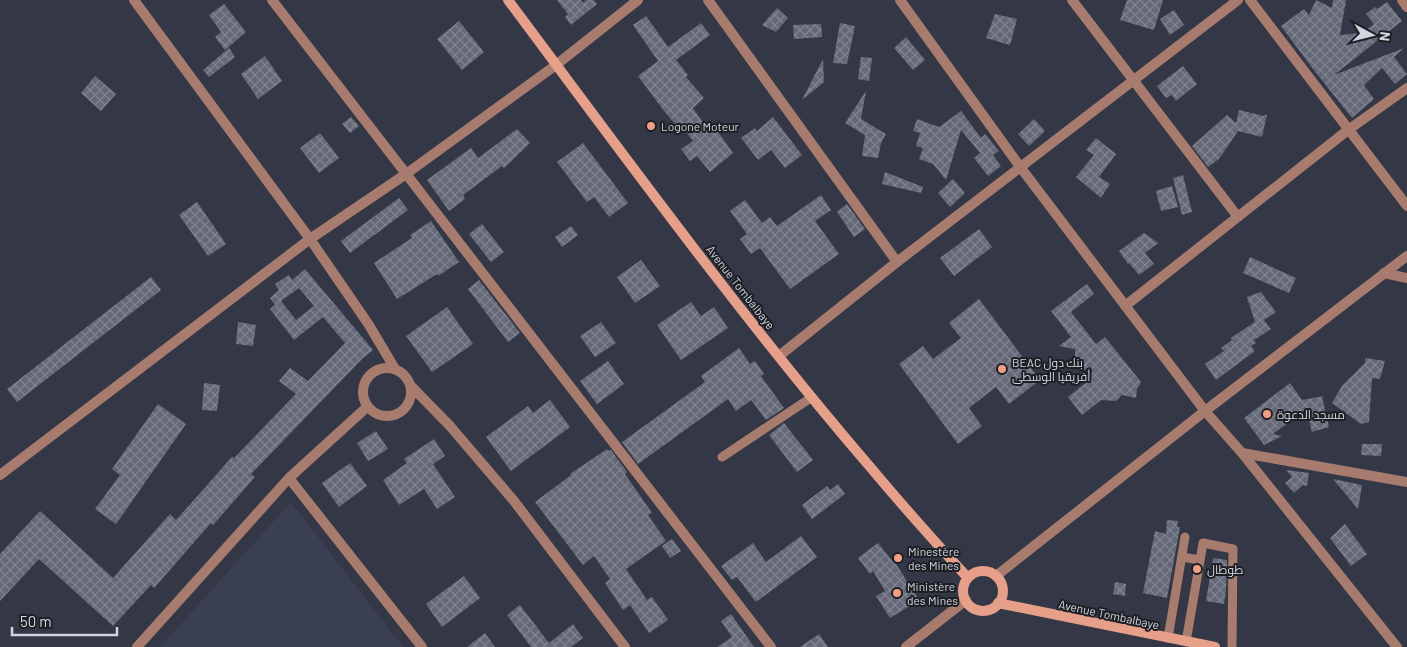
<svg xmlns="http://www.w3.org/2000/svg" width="1407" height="647" viewBox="0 0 1407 647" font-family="Barlow,Cairo,sans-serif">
	<defs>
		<pattern id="building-cross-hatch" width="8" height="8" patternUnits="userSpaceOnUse" patternTransform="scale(1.25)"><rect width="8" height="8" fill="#646877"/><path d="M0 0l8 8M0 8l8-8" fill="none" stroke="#808490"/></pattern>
	</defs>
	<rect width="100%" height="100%" fill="#343745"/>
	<path fill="#3b3f53" d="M291 502 403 647H160Z"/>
	<path fill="url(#building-cross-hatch)" fill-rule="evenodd" d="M557 0H581L583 3 586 0H594L597 4 571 25 565 17 568 14Z
		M1127 0H1163L1154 30 1120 20Z
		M1316 0 1332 8 1333 0H1346L1340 35 1362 33 1374 24 1366 14 1375 7 1377 9 1387 2 1402 21 1334 75 1404 48 1394 57 1407 74 1395 84 1382 68 1364 85 1374 99 1352 118 1313 69 1281 26 1304 9 1309 15Z
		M224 4 246 32 225 50 215 37 221 32 209 15Z
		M777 8 788 18 776 32 762 25Z
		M1174 10 1184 25 1170 35 1160 19Z
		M995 14 1017 19 1010 45 986 38Z
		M646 16 668 47 701 23 710 35 676 60 688 75 686 77 704 98 693 108 708 130 714 126 733 153 710 172 697 156 690 161 681 149 693 141 679 122 676 125 664 111 638 76 658 61 633 25Z
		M459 21 484 52 462 70 437 39Z
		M840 23 855 26 847 64 833 63Z
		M821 24 822 37 794 39 793 25Z
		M906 37 925 60 913 70 894 48Z
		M229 48 235 57 209 77 203 70Z
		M265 56 282 81 258 99 241 74Z
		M861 57 872 58 869 81 858 79Z
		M823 59 824 82 802 100Z
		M1183 66 1197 84 1176 101 1172 95 1166 98 1157 86Z
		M95 76 116 94 101 111 81 93Z
		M866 91 861 119 886 134 881 143 878 158 862 156 865 135 845 123Z
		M1239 110 1264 116 1267 114 1262 137 1238 131 1219 159 1208 167 1192 146 1227 115 1236 123Z
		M961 111 981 138 985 134 999 151 993 155 1001 166 988 176 974 158 980 153 961 130 946 180 933 164 919 159 923 148 916 146 920 133 913 131 917 119 939 127Z
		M351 117 359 126 350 133 342 124Z
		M773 117 802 155 785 168 771 150 758 160 741 138 755 128 757 131Z
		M1034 119 1045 131 1029 146 1018 134Z
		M517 129 530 143 504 168 502 166 463 195 465 199 449 211 427 180 471 148 478 158Z
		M320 133 339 158 319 173 300 148Z
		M1096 138 1116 154 1099 177 1110 184 1101 198 1076 177 1094 155 1086 150Z
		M583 143 628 203 609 217 594 197 587 202 557 162Z
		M885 172 923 187 921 193 882 184Z
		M1183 175 1192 212 1182 215 1173 178Z
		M953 179 965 193 950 207 938 193Z
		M1172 186 1178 207 1161 211 1156 191Z
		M821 195 831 210 815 221 839 254 790 289 760 248 751 254 740 239 747 234 730 211 745 200 762 223 770 217 777 226Z
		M399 198 408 210 350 253 341 241Z
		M197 202 226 244 208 256 179 215Z
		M847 204 865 229 854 237 837 212Z
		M431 221 459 262 438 276 437 274 397 299 374 263 412 238 410 235Z
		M482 224 504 252 491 262 469 234Z
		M571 226 578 235 562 247 555 237Z
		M979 229 992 247 954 276 940 258Z
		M1144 233 1158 243 1145 253 1154 264 1139 275 1129 263 1128 264 1119 251Z
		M1250 257 1296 278 1289 293 1243 273Z
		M641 260 660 286 635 303 617 277Z
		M305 269 373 350 363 358 251 474 255 477 213 525 211 523 154 588 151 585 113 626 39 559 0 601V554L40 511 113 578 170 514 176 520 232 457 234 458 296 394 279 381 290 368 308 381 345 343 323 317 294 340 270 309 275 305 270 298 279 290 275 284 289 275 292 280ZM299 288 314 306 296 320 281 301Z
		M151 277 161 290 17 402 7 389Z
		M479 280 520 333 508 342 468 289Z
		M1087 284 1094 294 1071 312 1096 344 1105 337 1141 382 1139 386 1137 388 1136 398 1122 395 1116 401 1101 400 1082 415 1068 397 1092 378 1075 358V349L1059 346 1071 337 1051 311Z
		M1261 292 1276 312 1264 320 1271 329 1254 340 1256 343 1251 346 1255 351 1216 380 1205 364 1224 351 1221 348 1232 340 1231 338 1255 322 1247 297Z
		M979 299 1040 380 1009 404 996 387 969 408 982 426 958 444 899 364 923 346 933 359 961 338 949 323Z
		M691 302 701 316 714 307 728 328 681 360 657 325Z
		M447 307 473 344 432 372 406 336Z
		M238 322 256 325 253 346 236 344Z
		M601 322 616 343 595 357 580 336Z
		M739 348 750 364 755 361 764 374 761 376 784 408 766 420 751 400 736 411 728 399 638 464 622 442 705 382 701 376Z
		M1365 358 1385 361 1380 379 1372 378 1369 422 1361 424 1332 403 1342 386 1365 363Z
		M608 361 624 384 597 404 580 381Z
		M204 383 220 385 217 411 202 410Z
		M1290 383 1302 400 1324 396 1322 397 1329 427 1312 432 1306 409 1273 434 1282 436 1264 445 1244 418Z
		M550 400 570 427 511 471 486 437 528 406 533 413Z
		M158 404 186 424 116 524 95 509 120 475 112 469Z
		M784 423 813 460 797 472 769 435Z
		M376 431 388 449 368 461 357 443Z
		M434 439 445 456 433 464 455 497 437 509 424 489 399 505 383 480 407 463 404 459Z
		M1362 444H1382L1381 456 1361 455Z
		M607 449 609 451 611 450 627 472 625 474 652 513 648 515 666 541 626 569 647 600 652 597 668 620 649 633 630 605 623 610 605 583 610 579 594 556 583 565 535 502 571 475 570 474Z
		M350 463 367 486 339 507 322 483Z
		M1286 470 1309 473 1307 486 1303 485 1294 493 1285 483 1292 477Z
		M1333 479 1362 485 1358 509Z
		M838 484 845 494 812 519 802 505 827 486 830 490Z
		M1167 520 1178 521 1177 527H1180L1167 598 1143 593 1155 531 1166 534Z
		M1345 524 1367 554 1351 566 1330 538Z
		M801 536 817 557 756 602 737 577 732 580 721 566 753 543 766 562Z
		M672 539 681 551 670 558 662 546Z
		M878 543 895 564H896L919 600 890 618 876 596 885 591 873 571 870 574 858 558Z
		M1213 558 1227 560 1226 590 1224 604 1206 601Z
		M464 576 480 598 442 627 426 604Z
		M1115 582 1126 584 1125 596 1113 594Z
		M520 605 549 643 573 624 583 638 571 647H531L507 615Z
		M731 614 754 647H717L732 637 721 621Z
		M485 633 495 647H467Z
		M819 634 828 647H800Z"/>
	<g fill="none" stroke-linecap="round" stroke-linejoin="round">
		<path stroke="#a77b6d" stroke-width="9" d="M722 457 812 397
			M1182 557 1200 560
			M1168 638 1185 537
			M1186 642 1203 543 1233 549 1232 647"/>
		<path stroke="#a77b6d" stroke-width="10" d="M134 0 310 239 369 325 395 369
			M272 0 771 647
			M708 0 897 262
			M900 0 1021 168 1205 411 1242 453 1397 647
			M1072 0 1238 217
			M1250 0 1407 206
			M1402 0 1407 7
			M1384 273 1407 278
			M1125 306 1348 130 1407 88
			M779 356 897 262 1238 0
			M363 392a24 24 0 1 1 48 0a24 24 0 1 1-48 0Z
			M411 386 450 426 514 501 625 647
			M1242 453 1407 482
			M289 478 422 647
			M137 647 289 478 367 407"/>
		<path stroke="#a77b6d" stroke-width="10" d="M0 475 310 239 406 174 556 65 638 0
			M996 576 1205 411 1407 256
			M906 647 966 600"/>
		<path stroke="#e69f89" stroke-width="10" d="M508 0C626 158 742 318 871 468 902 505 935 542 968 578
			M963 591a20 20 0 1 1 40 0a20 20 0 1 1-40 0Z
			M998 603 1215 647"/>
	</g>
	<g fill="#f39f85" stroke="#1d1f25" stroke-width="2">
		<circle cx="651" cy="126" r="5"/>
		<circle cx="1002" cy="369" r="5"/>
		<circle cx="1267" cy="414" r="5"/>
		<circle cx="898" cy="558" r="5"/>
		<circle cx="1197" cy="569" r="5"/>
		<circle cx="897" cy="593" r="5"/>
	</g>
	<g text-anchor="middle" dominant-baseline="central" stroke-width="4" stroke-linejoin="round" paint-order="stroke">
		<g font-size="12" fill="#d3d5de" stroke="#1d1f25" text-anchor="start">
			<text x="661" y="126">Logone Moteur</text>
			<text x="1012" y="362">BEAC بنك دول<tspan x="1012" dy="14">أفريقيا الوسطى</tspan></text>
			<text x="1277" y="414">مسجد الدعوة</text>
			<text x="908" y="551">Minestère<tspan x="908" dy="14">des Mines</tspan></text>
			<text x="1207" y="569">طوطال</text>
			<text x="907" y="586">Ministère<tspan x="907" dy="14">des Mines</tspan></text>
		</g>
		<g font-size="12" fill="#d3d5de" stroke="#1d1f25">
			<text transform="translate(741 287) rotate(52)">Avenue Tombalbaye</text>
			<text transform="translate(1109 614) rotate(12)">Avenue Tombalbaye</text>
		</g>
	</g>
	<g transform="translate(1372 35) rotate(97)" stroke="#1d1f25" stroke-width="4" paint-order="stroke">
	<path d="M0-4L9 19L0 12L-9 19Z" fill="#d3d5de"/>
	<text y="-8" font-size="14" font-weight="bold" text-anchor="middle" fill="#d3d5de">N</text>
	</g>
	<path d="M12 627v8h105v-8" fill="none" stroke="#d3d5de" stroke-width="2.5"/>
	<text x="20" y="627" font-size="15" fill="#d3d5de" stroke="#1d1f25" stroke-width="4" paint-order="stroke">50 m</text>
</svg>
